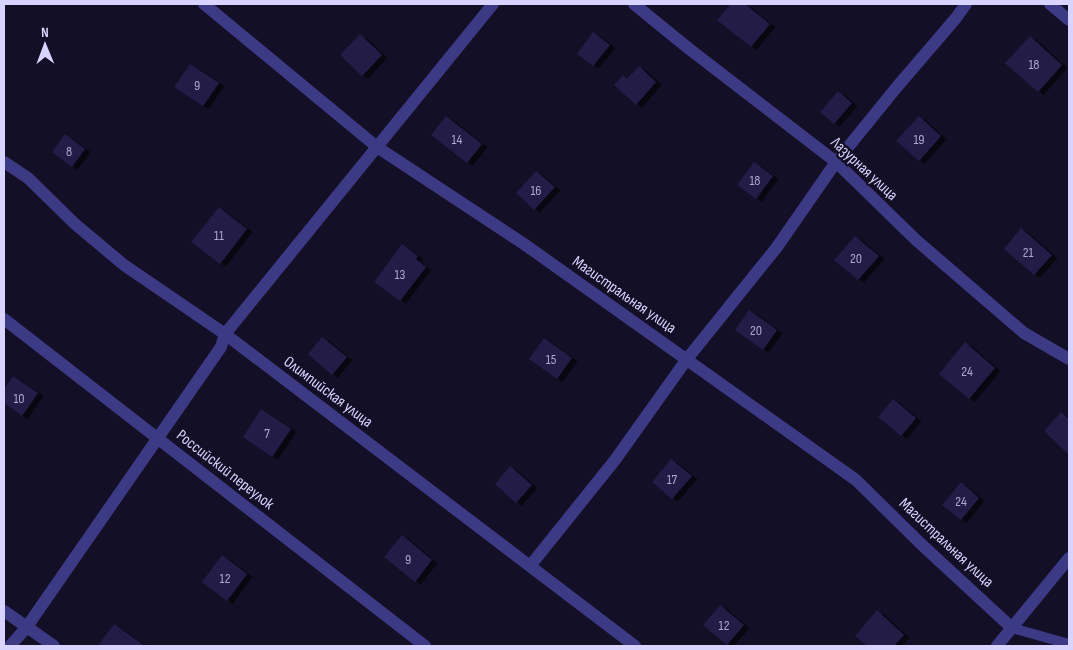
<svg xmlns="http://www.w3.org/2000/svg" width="1073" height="650" viewBox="0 0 1073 650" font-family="'Sofia Sans Condensed',sans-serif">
	<defs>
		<filter id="shadow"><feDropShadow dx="5.5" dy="3" stdDeviation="0" flood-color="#0009"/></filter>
	</defs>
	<rect width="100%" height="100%" fill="#130f26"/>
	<path fill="#241b47" filter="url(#shadow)" d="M731 4H745L770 24 751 47 717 20Z
		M593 32 610 45 593 66 577 54Z
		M360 34 382 55 362 76 340 55Z
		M1030 36 1062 65 1038 92 1005 63Z
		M190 64 219 83 203 106 174 87Z
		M639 66 656 82 636 105 614 85 623 75 627 79Z
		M838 91 852 103 834 124 820 112Z
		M446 116 482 144 467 163 431 135Z
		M919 116 941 136 919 161 896 141Z
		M65 134 85 149 72 167 52 152Z
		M754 162 773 176 756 199 737 185Z
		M536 171 555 187 534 210 516 193Z
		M219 207 247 229 220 264 191 242Z
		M1021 228 1052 255 1034 275 1004 249Z
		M855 236 879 256 858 280 834 260Z
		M402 244 418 256 416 259 426 267 400 301 374 282Z
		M749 310 777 330 763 350 735 330Z
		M322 337 347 357 332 375 308 354Z
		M544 338 572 358 557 379 529 359Z
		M965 342 995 368 969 399 939 374Z
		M13 376 38 393 22 416 4 403V389Z
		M893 399 916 418 901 436 878 417Z
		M261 409 291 429 272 457 243 437Z
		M1061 412 1069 419V455L1044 431Z
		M671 459 692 476 672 499 652 482Z
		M510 466 532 485 516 503 495 484Z
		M961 482 979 498 961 520 942 505Z
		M402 535 432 560 415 582 384 557Z
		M222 555 247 574 227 601 202 582Z
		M720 605 744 625 727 645 703 625Z
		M877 610 904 635 894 646H867L855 636Z
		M114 624 145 646H102L99 644Z"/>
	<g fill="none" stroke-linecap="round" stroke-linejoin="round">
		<path stroke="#3d3a85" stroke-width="10" d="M1012 628 1069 644"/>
		<path stroke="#3d3a85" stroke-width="12" d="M204 4 377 147 524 244 856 480 921 544 1012 628
			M634 4 688 48 836 162 916 240 1024 333 1069 359
			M1050 4 1069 20
			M4 162 28 178 75 224 124 265 225 334 635 646
			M4 319 425 646
			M530 566 615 460 687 359 777 247 836 162 896 88 956 18 966 4
			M4 611 54 646
			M10 646 26 628 221 347 225 334 493 4
			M997 646 1069 558"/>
	</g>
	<g text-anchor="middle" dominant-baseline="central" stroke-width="5" stroke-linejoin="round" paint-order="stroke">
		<g font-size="14" fill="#aca6d1">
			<text x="1034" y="64">18</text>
			<text x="197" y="85">9</text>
			<text x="457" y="139">14</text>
			<text x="919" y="139">19</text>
			<text x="69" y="151">8</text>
			<text x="755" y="180">18</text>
			<text x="536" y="190">16</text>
			<text x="219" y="235">11</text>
			<text x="1028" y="252">21</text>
			<text x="856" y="258">20</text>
			<text x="400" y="274">13</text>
			<text x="756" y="330">20</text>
			<text x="551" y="359">15</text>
			<text x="967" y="371">24</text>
			<text x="19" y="398">10</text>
			<text x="267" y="433">7</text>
			<text x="672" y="479">17</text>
			<text x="961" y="501">24</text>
			<text x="408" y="559">9</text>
			<text x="225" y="578">12</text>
			<text x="724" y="625">12</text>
		</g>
		<g font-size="16" fill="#d9d4ff" stroke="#130f26">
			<text transform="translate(864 169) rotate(43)">Лазурная улица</text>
			<text transform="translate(624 295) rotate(35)">Магистральная улица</text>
			<text transform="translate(328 392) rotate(37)">Олимпийская улица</text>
			<text transform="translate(225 470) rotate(38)">Российский переулок</text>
			<text transform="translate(946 543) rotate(43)">Магистральная улица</text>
		</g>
	</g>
	<rect width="1073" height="650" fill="none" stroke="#d9d4ff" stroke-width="10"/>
	<g transform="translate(45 45) rotate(359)" stroke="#130f26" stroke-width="4" paint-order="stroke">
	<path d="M0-4L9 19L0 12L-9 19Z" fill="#d9d4ff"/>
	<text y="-8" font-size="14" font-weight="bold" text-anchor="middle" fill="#d9d4ff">N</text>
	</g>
</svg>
